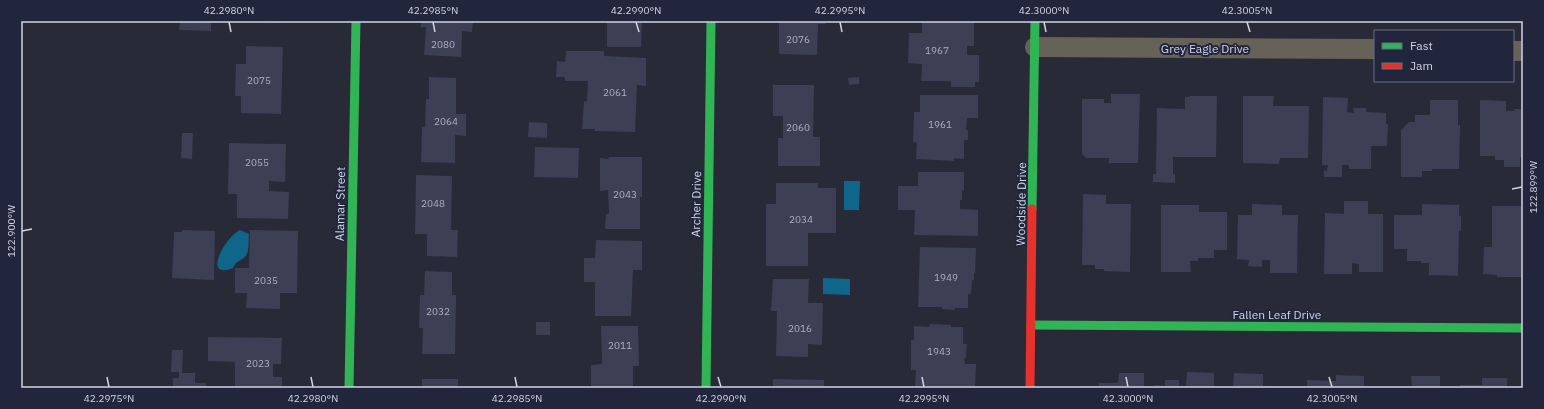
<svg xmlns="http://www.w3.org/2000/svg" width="1544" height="409" viewBox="0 0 1544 409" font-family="'IBM Plex Sans',sans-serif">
	<rect width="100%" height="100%" fill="#282a37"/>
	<path fill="#0f658a" d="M844 181H860L859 210H844Z
		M240 230 249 234C248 241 250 252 245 257 239 262 237 260 233 268 202 280 224 238 240 230Z
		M823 278 850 279V295L823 294Z"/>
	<path fill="#3d3f54" d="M180 21H211V31L179 30Z
		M265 21H281L280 23 265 22Z
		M421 21H473L472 32 462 31 461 57 424 55 426 27H421Z
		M607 21H642L641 47H607Z
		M779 21H826V24H818L817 55 779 54Z
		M922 21H974V46H967V55H979V82H975V87H951V81H921L922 64 908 63 909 33H922Z
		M246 46 283 47 281 114 241 113V96H235L236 64H246Z
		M566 51H604V56L646 58V86L637 85 635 132 595 131V129H582L584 101 587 102 588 81H565V77H556L557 61 565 62Z
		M429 77 456 78V114H466V136L455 135V163L421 162 422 127H425L426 99H429Z
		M859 77V84L849 85 848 78Z
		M773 85H814L813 137H820V166H778V138H783V116H773Z
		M1111 94H1140L1138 163H1109V158H1086L1082 154V99H1104V103H1111Z
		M920 95H978V118H967L966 130H968V140H964V159L954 158V161L916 159 917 143H919L913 142 914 112H920Z
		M1190 96H1217L1216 157H1173V174H1175V183L1153 182V174H1156L1157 108 1185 109V97H1189Z
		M1243 96H1274L1273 106H1309L1308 158H1280L1279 164 1243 163Z
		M1323 97 1348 98 1347 112 1354 113 1353 108H1366V112L1386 113V124H1388L1387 146H1371V169H1349V165H1342V177H1324V170L1327 171 1328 165H1322Z
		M1430 100H1458V125H1460L1459 169H1432V171H1422V177H1401V130L1409 122H1415V115H1430Z
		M1480 100 1506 101V111H1515L1514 109H1523V157H1520V167H1504V160H1495V156H1480Z
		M529 122 547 123V138L528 137Z
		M182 133H193L192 159 181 158Z
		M229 143 286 144 285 182 269 181V191L289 192 288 219 237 218V194H228Z
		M535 147 579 148 578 178 534 177Z
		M609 157H642V197H640V229H605L606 214H609L608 190 600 191V158L608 159Z
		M918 172H964V190H962V200H960V209L978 210V236L914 235 915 210H898V186H918Z
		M416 175 452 176 451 230H458L457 257 427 256V234H415Z
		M776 183H818V188H836V233H808V266H766V204H776Z
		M1083 194 1106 195V204H1131L1130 272 1104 271V269H1095V265H1082Z
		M1344 201H1368V214H1383V272H1359V264L1352 263V274H1324L1325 213 1344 214Z
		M1252 204 1282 205V215H1298L1297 273H1270V260H1262V267L1248 266 1249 260 1237 259 1238 215H1252Z
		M1422 204 1459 205V216H1461V231H1459L1458 276 1429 275V263H1421V261H1407V249H1394V215H1422Z
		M1161 205H1199V212H1227V250H1214V258H1198V261H1190L1191 272H1161Z
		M1492 206H1523V277H1497V275L1483 274 1484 247H1492Z
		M182 230 215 231 214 280 172 278 174 232H182Z
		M250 230 298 231 297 293H280V309L246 308 247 293H235V268H249Z
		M596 240 642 241V270H633L631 316H595V282H584V258H595Z
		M920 247 976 248 975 273H974V280H972L971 294H968V308H955V310L942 309V307H918Z
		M425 271 452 272V295H456L455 354H422L423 328H419L420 295H424Z
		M773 279H809L808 303H823L822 345 808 344V357L776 356 777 311H771Z
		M536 322H550V335H536Z
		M930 324 951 325V327H963V344H967L966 358H964L965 364H976L975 388H915L916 370H911V340H914V326L929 327Z
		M601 326H638L639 366H633V388H591V365L602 364Z
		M208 337 282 338 281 364H273V377H282V388H235V362L208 361Z
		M172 350H183L182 373H195V383H206V388H173V378H179V372H171Z
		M1187 372 1214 373V388H1154V385L1165 386V380H1179V386H1186Z
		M1119 373H1144V388H1081V386H1099V383H1118Z
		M1234 373 1263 374V386H1272V388H1233Z
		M1336 375 1364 376V388H1307V380L1336 381Z
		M1411 376H1440V388H1412Z
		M1482 378H1507V388H1460V385H1482Z
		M422 379H458V388H422Z
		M773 379 824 380V388H773Z"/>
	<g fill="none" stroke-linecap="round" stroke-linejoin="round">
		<path stroke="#666258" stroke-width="20" d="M1035 47 1375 49
			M1513 51H1523"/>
		<path stroke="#30b455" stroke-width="9" d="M1032 209 1035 21
			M1031 325 1523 328
			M349 388 356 21
			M706 388 711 21"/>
		<path stroke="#e5322d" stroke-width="9" d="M1030 388 1032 209"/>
	</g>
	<path fill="none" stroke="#d0d4e3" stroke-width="1.5" d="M229 22 231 32M433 22 435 32M636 22 639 32M840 22 842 32M1044 22 1046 32M1247 22 1250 32M1512 189 1522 187M22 231 32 229M107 377 109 387M311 377 313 387M515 377 517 387M718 377 721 387M922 377 924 387M1126 377 1128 387M1329 377 1332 387"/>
	<g text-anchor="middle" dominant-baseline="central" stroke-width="4" stroke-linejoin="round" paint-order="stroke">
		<g font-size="10" fill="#abafbf">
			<text x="798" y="39">2076</text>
			<text x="443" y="44">2080</text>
			<text x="937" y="50">1967</text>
			<text x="259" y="80">2075</text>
			<text x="615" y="92">2061</text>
			<text x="446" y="121">2064</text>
			<text x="940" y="124">1961</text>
			<text x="798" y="127">2060</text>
			<text x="257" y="162">2055</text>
			<text x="625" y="194">2043</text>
			<text x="433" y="203">2048</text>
			<text x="801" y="219">2034</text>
			<text x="946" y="277">1949</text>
			<text x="266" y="280">2035</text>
			<text x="438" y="311">2032</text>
			<text x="800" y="328">2016</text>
			<text x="620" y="345">2011</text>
			<text x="939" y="351">1943</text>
			<text x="258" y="363">2023</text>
		</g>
		<g font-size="12" fill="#d0d4e3" stroke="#22263d">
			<text x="1205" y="48">Grey Eagle Drive</text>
			<text transform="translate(340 204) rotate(-89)">Alamar Street</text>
			<text transform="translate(696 204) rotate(-89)">Archer Drive</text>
			<text transform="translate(1021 204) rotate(-89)">Woodside Drive</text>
			<text x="1277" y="314">Fallen Leaf Drive</text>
		</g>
	</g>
	<rect width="1544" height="409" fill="none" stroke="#22263d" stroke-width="44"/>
	<rect x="1374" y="30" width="140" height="52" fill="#22263d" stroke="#686c7f"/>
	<rect x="1382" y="43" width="20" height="6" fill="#30b455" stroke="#686c7f"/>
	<text x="1410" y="50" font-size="12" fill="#d0d4e3">Fast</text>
	<rect x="1382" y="63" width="20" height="6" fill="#e5322d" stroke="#686c7f"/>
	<text x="1410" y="70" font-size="12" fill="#d0d4e3">Jam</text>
	<rect x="22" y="22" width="1500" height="365" fill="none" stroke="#d0d4e3" stroke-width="1.5"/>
	<g font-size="10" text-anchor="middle" fill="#d0d4e3">
		<text x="229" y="14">42.2980°N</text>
		<text x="433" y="14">42.2985°N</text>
		<text x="636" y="14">42.2990°N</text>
		<text x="840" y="14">42.2995°N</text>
		<text x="1044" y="14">42.3000°N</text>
		<text x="1247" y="14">42.3005°N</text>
		<text transform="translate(1533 187) rotate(-90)" y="4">122.899°W</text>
		<text transform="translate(11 231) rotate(-90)" y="4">122.900°W</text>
		<text x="109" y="402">42.2975°N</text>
		<text x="313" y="402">42.2980°N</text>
		<text x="517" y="402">42.2985°N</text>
		<text x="721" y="402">42.2990°N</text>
		<text x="924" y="402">42.2995°N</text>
		<text x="1128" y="402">42.3000°N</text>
		<text x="1332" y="402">42.3005°N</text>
	</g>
</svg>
